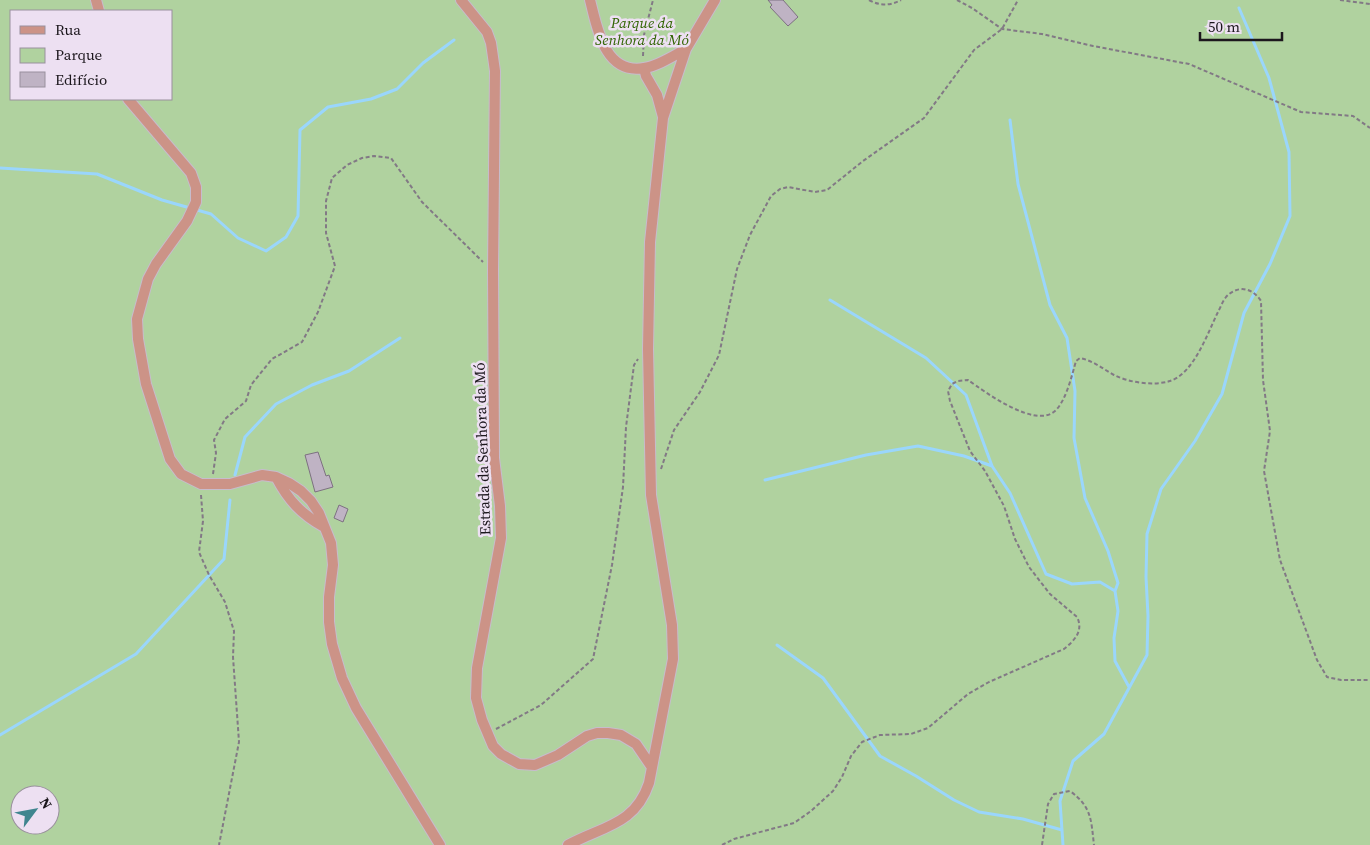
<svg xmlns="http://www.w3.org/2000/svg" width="1370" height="845" viewBox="0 0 1370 845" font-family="'Source Serif 4',serif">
	<rect width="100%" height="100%" fill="#ede0f2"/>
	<path fill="#b0d29f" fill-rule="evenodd" d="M0 0H1370V845H0ZM11 11H171V99H11ZM20 795H50V825H20Z"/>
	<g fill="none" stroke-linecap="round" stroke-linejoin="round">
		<path stroke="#9ad6fc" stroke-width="3" d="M1010 120 1018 184 1050 305 1067 338 1075 391 1074 438 1085 498 1108 551 1118 583 1115 591
			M0 168 97 174 162 200 211 214 238 238 266 251 286 237 298 216 300 130 328 107 371 99 397 89 423 63 454 40
			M830 300 926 358 966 395 992 466 1010 493 1046 574 1072 584 1100 582 1115 591 1118 611 1114 638 1115 661 1129 687
			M235 475 245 437 276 404 312 385 349 371 400 338
			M765 480 866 455 918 446 964 456 992 466
			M777 645 823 678 880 756 916 776 954 800 979 812 1023 819 1062 830
			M0 735 136 654 224 559 230 500
			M1063 845 1060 801 1073 761 1104 734 1147 655 1148 616 1146 577 1147 534 1161 489 1195 441 1222 394 1244 313 1270 264 1290 216 1289 152 1269 78 1239 8"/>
	</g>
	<path fill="#bfb3c4" stroke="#7d7181" d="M768 0H783L798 17 788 26 770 7 772 5Z
		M318 452 326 476 329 475 333 487 315 492 305 455Z
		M339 505 348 509 343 522 334 518Z"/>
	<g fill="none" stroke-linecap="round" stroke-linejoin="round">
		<g stroke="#c7bccc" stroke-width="12">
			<path id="street" d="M96 0 99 11
				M461 0 487 32 491 43 495 71 493 270 494 458 500 506 501 538 477 668 476 698 482 720 493 746 501 754 519 764 535 765 558 755 587 736 597 733H608L621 735 636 744 651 766
				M590 0C597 27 604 75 644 68 658 66 673 56 686 49
				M644 68 646 76 657 95 663 117
				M128 99 191 173 196 187V202L187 221 156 264 148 279 137 319 138 339 146 384 170 459 181 474 201 484H230L262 475 276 477 289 483 301 491 311 501 319 513 331 543 333 565 329 597V622L332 644 342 678 356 708 440 845
				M276 477C288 500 301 514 324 527
				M568 845C603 826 635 825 649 783L673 659 672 625 651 495 648 349 650 242 663 118 686 49 715 0"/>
		</g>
		<path stroke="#827985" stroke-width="2" stroke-dasharray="4 2.5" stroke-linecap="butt" d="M869 0C880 6 890 6 901 0
			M957 0 972 8 1002 29 1042 34 1093 46 1189 64 1301 112 1353 116 1370 128
			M1340 0 1370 4
			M643 56 644 35 653 0
			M661 469 674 430 700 392 719 355 737 269 750 235 771 196 780 189 788 187 815 192 827 190 863 161 924 118 974 50 1002 29 1018 0
			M213 474 216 453 214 440 225 419 246 401 251 385 272 359 302 342 318 312 335 266 326 233V201L332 178 347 165 362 158 374 156 391 158 422 202 483 262
			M201 495 203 521 199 552 209 575 225 602 234 631 233 657 239 742 219 845
			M496 729 541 705 593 659 612 565 623 487 626 427 634 365 638 359
			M722 845 734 839 794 823 811 811 833 791 842 777 851 756 862 742 880 735 911 734 928 728 968 694 989 682 1064 649C1074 641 1084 631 1077 617L1050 594 1029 567 1015 539 1004 506 985 471 970 451 950 401 948 391 952 384 958 381 968 380C985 392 1035 429 1055 411 1066 401 1072 375 1076 361L1080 358C1094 361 1103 369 1114 375 1130 383 1154 386 1170 381 1193 374 1207 335 1217 314 1220 309 1222 302 1226 297 1237 285 1252 287 1261 301L1263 380 1270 431 1264 471 1280 560 1317 660 1327 677 1341 680H1370
			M1042 845 1048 804 1054 794 1070 791C1092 807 1091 820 1094 845"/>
		<use href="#street" stroke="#cc9387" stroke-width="10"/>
	</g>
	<g text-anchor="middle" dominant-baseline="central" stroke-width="5" stroke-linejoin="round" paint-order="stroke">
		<g font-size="15" font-style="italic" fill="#316503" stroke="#ede0f2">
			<text x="642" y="22">Parque da<tspan x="642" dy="17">Senhora da Mó</tspan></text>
		</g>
		<g font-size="15" fill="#1c171d" stroke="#ede0f2">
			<text transform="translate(482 449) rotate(-92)">Estrada da Senhora da Mó</text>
		</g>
	</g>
	<rect x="10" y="10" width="162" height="90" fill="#ede0f2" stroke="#99909d"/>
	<rect x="20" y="26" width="25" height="8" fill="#cc9387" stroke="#99909d"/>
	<text x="55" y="35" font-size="15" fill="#1c171d">Rua</text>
	<rect x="20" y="48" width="25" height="15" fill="#b0d29f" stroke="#99909d"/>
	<text x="55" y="60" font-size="15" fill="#1c171d">Parque</text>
	<rect x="20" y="72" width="25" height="15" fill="#bfb3c4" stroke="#99909d"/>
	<text x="55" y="85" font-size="15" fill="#1c171d">Edifício</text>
	<g transform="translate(35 810) rotate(58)"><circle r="24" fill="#ede0f2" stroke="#99909d"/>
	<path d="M0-4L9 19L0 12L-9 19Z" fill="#3f858f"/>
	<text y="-8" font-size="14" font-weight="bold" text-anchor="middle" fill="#1c171d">N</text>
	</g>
	<path d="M1200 32v8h82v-8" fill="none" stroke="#1c171d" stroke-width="2.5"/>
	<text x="1208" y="32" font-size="15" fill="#1c171d" stroke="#ede0f2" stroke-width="4" paint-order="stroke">50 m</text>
</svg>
